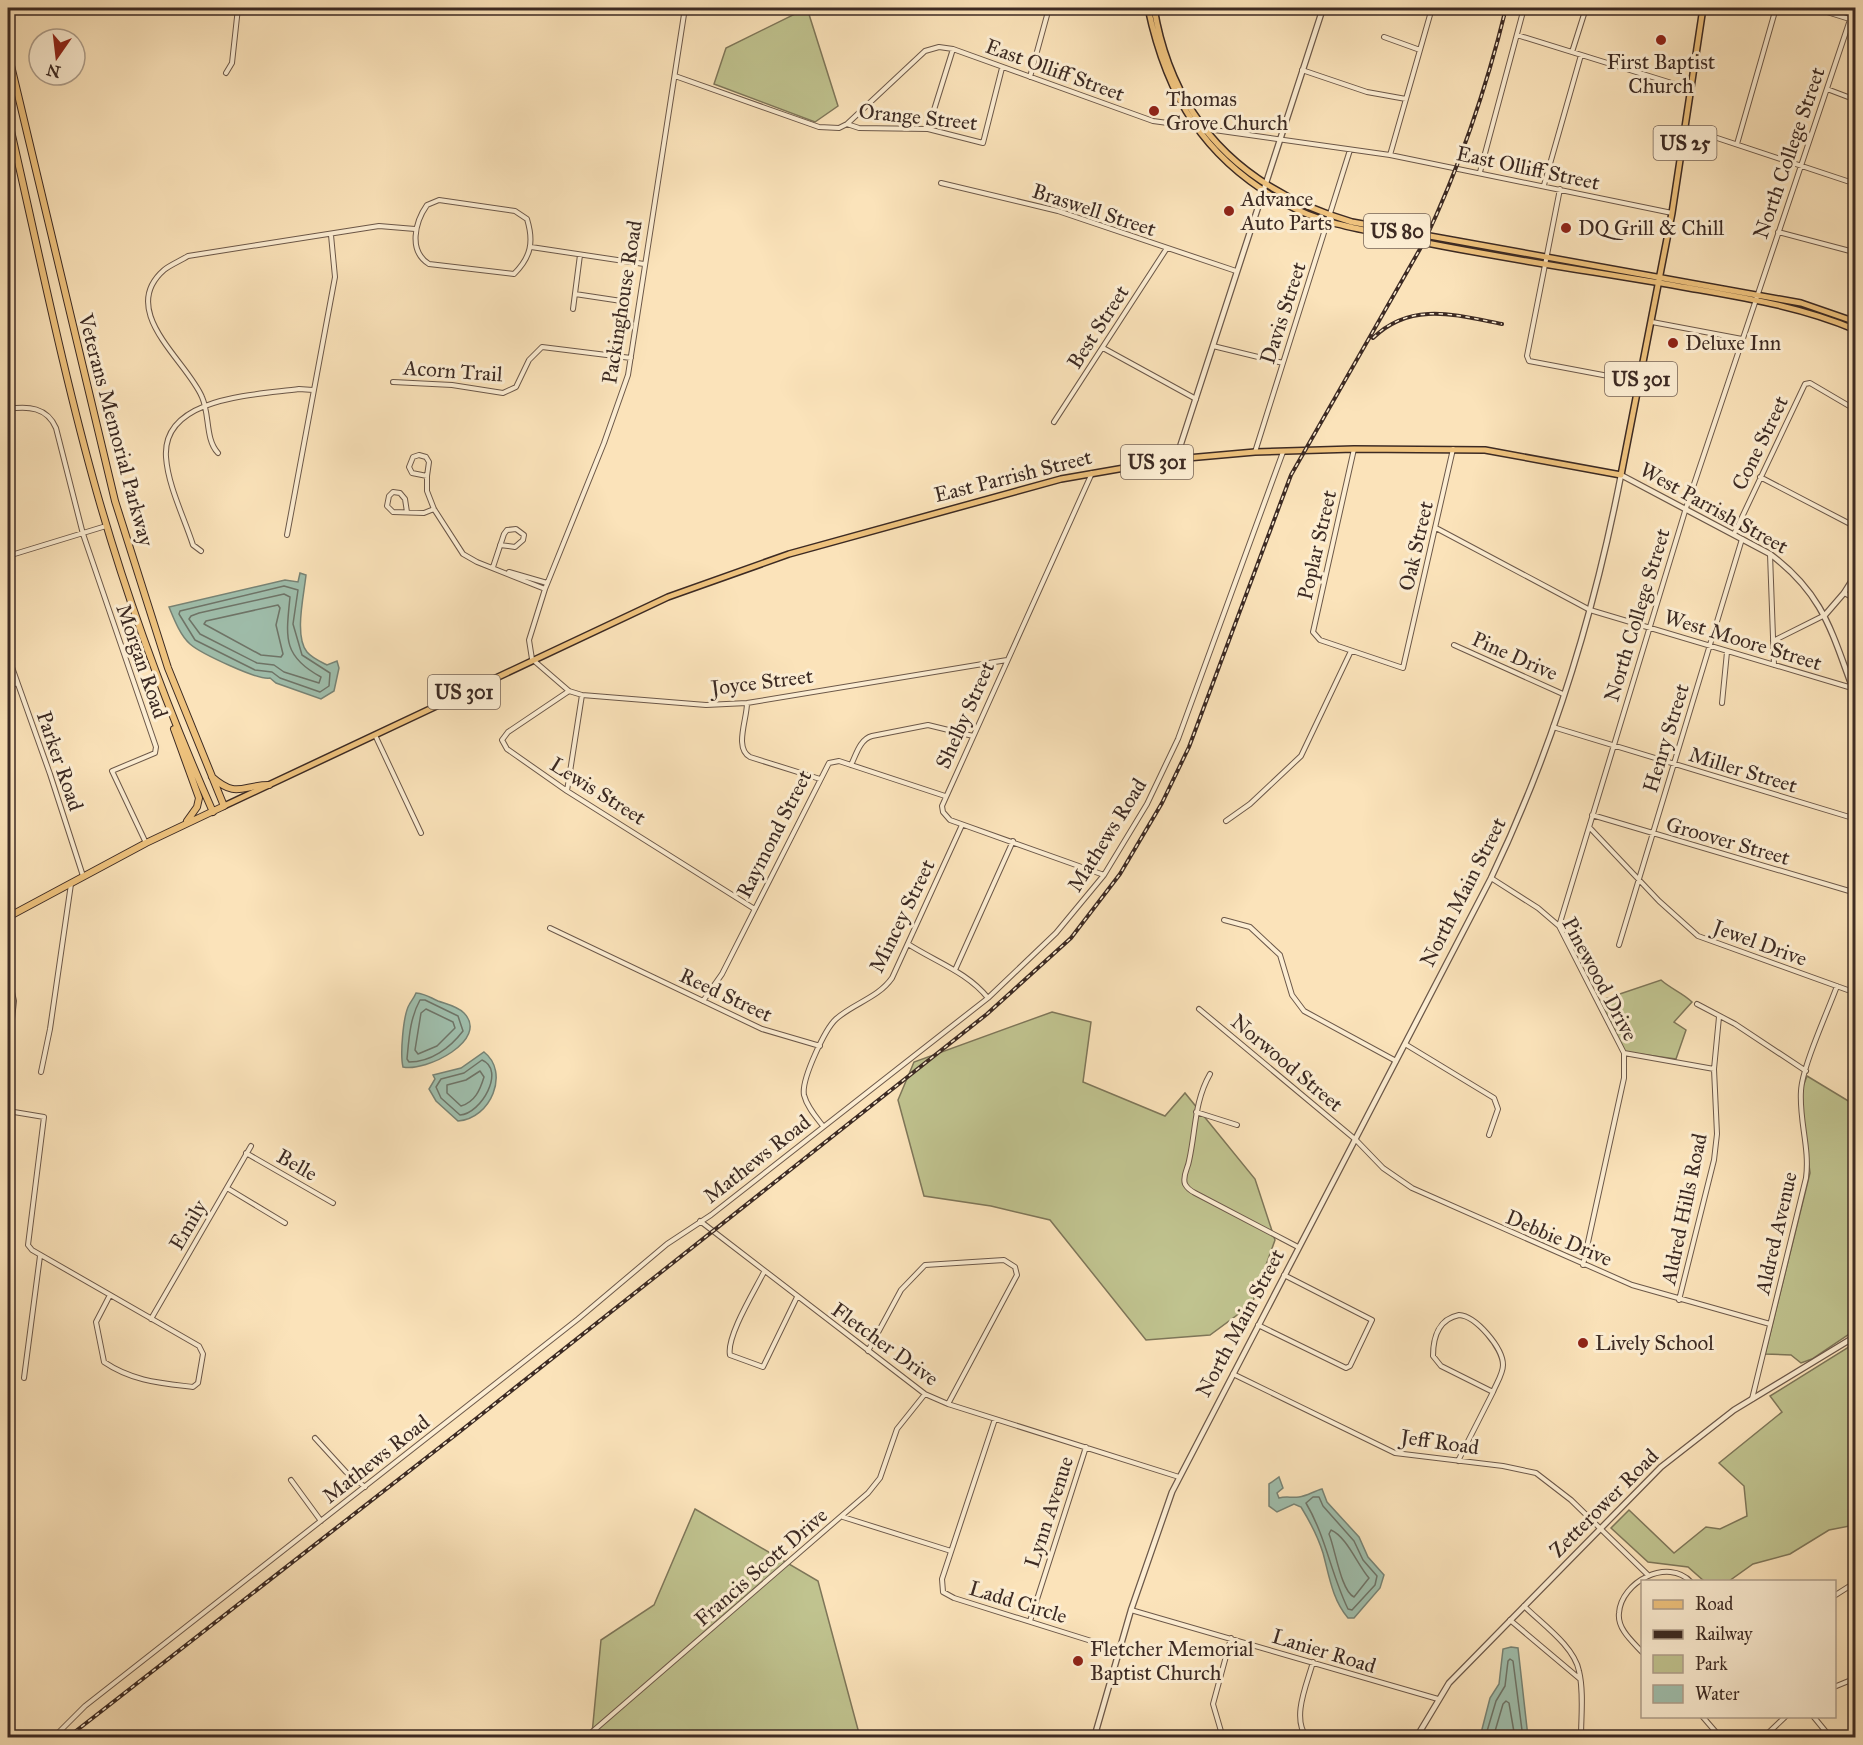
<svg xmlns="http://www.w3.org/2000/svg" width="1863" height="1745" viewBox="0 0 1863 1745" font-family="'IM FELL Great Primer',serif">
	<rect width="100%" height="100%" fill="#fbe3ba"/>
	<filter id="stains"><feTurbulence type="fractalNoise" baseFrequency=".00333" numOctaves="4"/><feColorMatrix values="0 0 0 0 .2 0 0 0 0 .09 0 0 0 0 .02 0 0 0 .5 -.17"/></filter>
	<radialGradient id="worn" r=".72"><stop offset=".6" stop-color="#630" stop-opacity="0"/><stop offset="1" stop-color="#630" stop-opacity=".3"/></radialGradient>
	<path fill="#c0c38f" stroke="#7e7659" stroke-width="1.5" d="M807 8 838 106 815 122 714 84 726 48Z
		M1661 980C1671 989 1683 993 1692 1002L1674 1022 1686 1030 1676 1059 1625 1052 1599 1001Z
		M1052 1012 1091 1022 1083 1082 1165 1116 1185 1093 1255 1179 1275 1240 1252 1304 1210 1335 1146 1340 1050 1220 991 1206 924 1196 898 1100 914 1062Z
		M1807 1076 1855 1105V1330L1812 1359 1801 1363 1791 1355 1765 1354 1810 1173 1802 1110V1089Z
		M1855 1343V1525L1829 1530 1790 1554 1753 1564 1729 1581H1704L1688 1567 1648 1562 1611 1528 1629 1510 1674 1553 1706 1527 1720 1529 1747 1516 1744 1486 1719 1463 1782 1412 1770 1396Z
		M695 1509 818 1581 860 1737 589 1738 592 1734 601 1640 654 1605Z"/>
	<path fill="#9fbeac" stroke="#778375" stroke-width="1.5" d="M300 573 306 575C304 595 294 636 307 652 312 658 321 662 327 665L337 661 339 668 334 691 321 699 276 683 270 678C259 681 200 653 190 644 180 635 174 619 169 607L285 580 298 582Z
		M416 993C426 994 429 997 438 1001 446 1004 457 1006 464 1013 490 1040 426 1072 403 1067 400 1055 403 1016 409 1005 411 1001 414 998 416 993Z
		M484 1052C510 1072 491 1119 458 1121L436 1101 429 1089 435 1079 433 1075 461 1068Z
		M1279 1477 1283 1488 1277 1493 1279 1498C1286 1496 1291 1498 1299 1497 1307 1496 1314 1491 1322 1489L1327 1502 1359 1537 1368 1557 1384 1575 1380 1588 1354 1618H1348C1332 1599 1329 1575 1323 1553 1318 1537 1309 1520 1301 1507L1294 1504 1277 1512 1269 1506V1484Z
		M1511 1647 1518 1648 1528 1737H1480L1490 1698 1499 1684 1503 1649Z"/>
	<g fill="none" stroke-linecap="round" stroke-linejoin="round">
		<path stroke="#6e7468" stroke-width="1.5" d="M284 586 298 590 293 624 302 655 330 673 329 686 320 692 280 678 272 672 255 670 195 640 179 614 180 611Z
			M284 594 290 597C286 637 282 656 321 677L319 683 284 672 274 665 257 663 200 634 189 619 191 616 199 613Z
			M278 605 280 608 276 625 283 654 281 657 261 655 204 624 206 621Z
			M420 1000H425L458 1016 463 1031C450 1048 431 1062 409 1062L407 1059C409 1038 410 1018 420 1000Z
			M426 1009 453 1022 455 1028 437 1046 418 1054 415 1050 421 1013Z
			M482 1060C506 1070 481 1114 460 1115L441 1098 436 1087 441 1079 464 1073Z
			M480 1071 484 1077C480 1090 475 1102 461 1106L447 1093V1085L466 1080Z
			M1313 1497H1319L1323 1506 1354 1541 1363 1560 1377 1576 1375 1585 1352 1610 1348 1609C1331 1574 1326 1537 1306 1503Z
			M1331 1530C1347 1537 1357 1564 1369 1578L1354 1597C1341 1591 1335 1548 1329 1534Z
			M1485 1738 1496 1701 1505 1686 1508 1661 1510 1659 1513 1661 1523 1738
			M1493 1738 1503 1704 1506 1701 1509 1703 1515 1738"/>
		<g stroke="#6c5849" stroke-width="6">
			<path id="minor" d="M685 8 628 375 604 443 545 589 529 640 532 659 569 691 582 695 706 705 747 703 1007 660
				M1232 8 1259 12 1272 8
				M1421 8 1431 10
				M1814 8 1856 21
				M1517 35 1691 89
				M1384 37 1420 50
				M1572 52 1586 8
				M1302 70 1367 92 1406 99
				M226 73 232 63 238 8
				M675 76 819 127 839 128 847 124 925 51 939 47 953 49 1153 121 1197 127
				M1030 77 1049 8
				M1827 89 1856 100
				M847 124 859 128 928 129 983 143 1002 68
				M1687 128 1856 184
				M928 129 953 49
				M1207 129 1390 155 1672 213
				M1737 144 1776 8
				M1390 155 1432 8
				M1480 172 1524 8
				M941 183 1058 211 1236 271
				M1544 185 1581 55
				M1560 189 1527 356 1529 361 1640 382
				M439 200 515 211 527 219C534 242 531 257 514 274L429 264C408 251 415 222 427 205Z
				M1778 232 1850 251 1856 255
				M531 247 644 264
				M575 294 628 302
				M573 309 580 255
				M1652 322 1742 339
				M1213 346 1283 363
				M1103 348 1196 399
				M393 382 452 385 503 393 516 387 529 360 542 347 631 358
				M8 409C28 406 47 407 56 428L83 534 156 747 155 753 112 771 146 843
				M1054 422 1167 248
				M1354 449 1313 632 1320 640 1403 668 1453 449
				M1255 452 1350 150
				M218 453C205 439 210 415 202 397 187 361 117 311 164 270 170 265 180 261 188 256L379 226 415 229
				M419 455 426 457 429 462 427 476 412 473 409 467 413 457Z
				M1092 473 942 806 943 812 950 820 1104 875
				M427 476V491L434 509 463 554 477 562 545 589
				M1760 477 1856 527
				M407 512 405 499 400 493 393 492 389 496 387 506 393 512 424 513 434 509
				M1436 528 1590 610 1852 688
				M1734 534 1805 384 1810 383 1856 410
				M287 535 335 277 331 235
				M201 551 193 545C184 517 168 486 166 457 162 396 258 395 299 389L313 390
				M1770 554 1774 665
				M8 556 106 526
				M493 567 504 534 507 530 516 529 524 535 523 540 515 547 500 545
				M509 572 547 583
				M1844 593 1856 599
				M1773 641 1825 615
				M1454 645 1563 694
				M8 656 50 774 83 876
				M8 686 17 683
				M569 691 508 732 502 740 507 749 567 791 753 908
				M747 703C747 720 734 748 750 757L820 779
				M1722 703 1727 652
				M1553 727 1856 819
				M375 735 421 833
				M851 765C856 755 860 739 872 736L928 725 973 736
				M567 791 582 695
				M1592 815 1856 893
				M1226 821 1250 804 1301 756 1351 651
				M1590 828 1659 901 1698 936 1856 993
				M1491 878 1538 908 1559 926 1624 1053V1078L1583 1265
				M1224 920 1250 927 1280 955 1292 995 1304 1011 1396 1061
				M1559 926 1686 508 1854 8
				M550 928 762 1029 820 1046
				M908 944C936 962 967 972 988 998
				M1619 945 1742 539
				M955 970 1013 841
				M8 975 14 1001 8 1055
				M703 1001 722 974 829 763 839 761 945 796
				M1697 1004 1735 1024 1806 1071
				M1199 1009 1356 1140 1383 1168 1412 1188 1632 1285 1770 1324
				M1405 1044 1494 1098 1498 1109 1489 1135
				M1624 1053 1714 1069
				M41 1072 50 1029 71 884
				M1210 1074C1194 1102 1196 1130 1189 1161 1188 1168 1182 1176 1185 1184 1187 1188 1191 1191 1195 1193L1298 1247
				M8 1111 44 1117 28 1245 32 1250 199 1346 203 1354 198 1383 193 1387C160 1383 132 1381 104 1362L96 1322 110 1295
				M1196 1112 1237 1125
				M823 1126C816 1117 807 1107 804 1095 801 1080 825 1029 836 1019 854 1003 878 998 892 978L962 825
				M246 1153 333 1203
				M227 1188 285 1223
				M700 1221 925 1394 948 1404 1179 1477
				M764 1272C755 1290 726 1337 730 1355L763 1367 797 1297
				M1679 1300 1714 1160 1717 1134 1714 1069 1719 1017
				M1459 1315C1476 1316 1503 1348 1503 1365 1503 1374 1496 1384 1493 1392L1441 1366 1433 1356C1433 1337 1439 1319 1459 1315Z
				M151 1319 251 1146
				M1258 1325 1346 1368 1350 1366 1372 1320 1284 1275
				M868 1351 901 1290 925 1265 1004 1260 1015 1267 1017 1275 948 1404
				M1233 1374 1395 1453 1503 1466 1536 1473 1571 1500 1648 1575
				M24 1378 40 1256
				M1752 1399 1806 1178C1810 1148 1799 1121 1801 1091 1802 1067 1828 1011 1837 986
				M995 1419 942 1579 943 1592 954 1598 1120 1650
				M315 1438 346 1472 365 1487
				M1458 1461 1493 1392
				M291 1480 321 1521
				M843 1517 951 1551
				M1834 1596 1856 1582
				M1524 1606C1542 1624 1574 1646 1579 1671 1584 1692 1581 1716 1581 1738
				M1131 1610 1438 1699
				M1510 1620 1580 1679
				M1030 1621 1086 1447
				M1642 1652C1633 1642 1617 1629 1619 1613 1621 1582 1668 1557 1691 1582
				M1834 1687 1856 1678
				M1702 1716 1721 1738
				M1813 1716 1831 1738
				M53 1738 85 1706 578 1319 667 1244 711 1215 988 998 1056 933 1104 875 1147 804 1178 739 1283 452
				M585 1738 868 1493 880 1478 897 1429 925 1394
				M1223 1738 1213 1704 1231 1638
				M1307 1738C1291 1718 1307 1684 1313 1662
				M1763 1738 1786 1716"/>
		</g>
		<g stroke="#6c5849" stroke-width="7">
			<path id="tertiary" d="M1176 459 1323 8
				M1825 615 1844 593 1856 574
				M1094 1738 1131 1610 1172 1492 1491 878C1552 751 1594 614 1621 475L1770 554C1826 596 1832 635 1856 697
				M1416 1738 1449 1683 1661 1467 1734 1410 1856 1336"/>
		</g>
		<g stroke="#3c2a23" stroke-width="8">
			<path id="primary" d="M1148 8C1167 97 1204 159 1286 204 1325 226 1369 230 1412 240 1504 259 1597 272 1689 288 1746 298 1802 307 1856 330
				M1154 8C1173 122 1243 190 1352 222L1801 303 1856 322
				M224 806 668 597 789 554 1061 479 1176 459 1255 452 1354 449 1485 450 1621 475 1672 213 1703 8"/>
		</g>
		<g stroke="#3c2a23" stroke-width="8">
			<path id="trunk" d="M8 53 115 501 168 668 224 806 146 843 8 917
				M8 118C37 243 62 369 97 493 128 602 167 708 213 812
				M174 729 199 798 197 807 187 821
				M212 777C237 799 242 785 269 785"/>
		</g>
		<use href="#minor" stroke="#fcedd2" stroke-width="4"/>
		<use href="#tertiary" stroke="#fcedd2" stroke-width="4.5"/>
		<use href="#primary" stroke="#eec27d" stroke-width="5"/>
		<use href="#trunk" stroke="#eec27d" stroke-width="6"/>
		<g stroke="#3c2a23" stroke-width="4">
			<path id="rail" d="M1373 338C1411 301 1456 315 1502 324
				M67 1738 458 1433 987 1014 1071 938 1120 874 1162 803 1189 747 1291 475 1424 242C1460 166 1486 90 1506 8"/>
		</g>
		<use href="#rail" stroke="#fcedd2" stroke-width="1.5" stroke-dasharray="4.5" stroke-linecap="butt"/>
	</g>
	<g fill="#8f2418" stroke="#fcedd2" stroke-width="2">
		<circle cx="1661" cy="40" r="6"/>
		<circle cx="1154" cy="111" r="6"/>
		<circle cx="1229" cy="211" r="6"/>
		<circle cx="1566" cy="228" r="6"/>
		<circle cx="1673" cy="343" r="6"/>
		<circle cx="1583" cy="1343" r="6"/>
		<circle cx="1078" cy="1661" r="6"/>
	</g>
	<g text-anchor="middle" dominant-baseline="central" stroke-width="6" stroke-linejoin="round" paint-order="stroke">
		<g fill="#fcedd2" stroke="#766458" stroke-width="1.5">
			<rect x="1653.5" y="126" width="63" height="34" rx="4.5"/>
			<rect x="1364" y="214" width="66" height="34" rx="4.5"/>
			<rect x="1605" y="362" width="72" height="34" rx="4.5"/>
			<rect x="1121" y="445" width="72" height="34" rx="4.5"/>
			<rect x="428" y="675" width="72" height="34" rx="4.5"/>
		</g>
		<g font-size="20" font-weight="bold" fill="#3c2a23">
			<text x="1685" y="143">US 25</text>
			<text x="1397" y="231">US 80</text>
			<text x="1641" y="379">US 301</text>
			<text x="1157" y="462">US 301</text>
			<text x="464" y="692">US 301</text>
		</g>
		<g font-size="21" fill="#3c2a23" stroke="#fcedd2" text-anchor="start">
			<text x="1661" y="62" text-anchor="middle">First Baptist<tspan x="1661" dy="24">Church</tspan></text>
			<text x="1166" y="99">Thomas<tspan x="1166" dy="24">Grove Church</tspan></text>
			<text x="1241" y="199">Advance<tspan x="1241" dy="24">Auto Parts</tspan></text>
			<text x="1578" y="228">DQ Grill &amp; Chill</text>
			<text x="1685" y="343">Deluxe Inn</text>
			<text x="1595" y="1343">Lively School</text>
			<text x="1090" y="1649">Fletcher Memorial<tspan x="1090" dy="24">Baptist Church</tspan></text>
		</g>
		<g font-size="21" fill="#3c2a23" stroke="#fcedd2">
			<text transform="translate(1055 70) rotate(20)">East Olliff Street</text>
			<text transform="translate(918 117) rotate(6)">Orange Street</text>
			<text transform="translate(1789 153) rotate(-71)">North College Street</text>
			<text transform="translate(1528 168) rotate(12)">East Olliff Street</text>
			<text transform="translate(1094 210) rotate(18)">Braswell Street</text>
			<text transform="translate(622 302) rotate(-81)">Packinghouse Road</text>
			<text transform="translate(1283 313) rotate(-72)">Davis Street</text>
			<text transform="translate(1098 327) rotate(-57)">Best Street</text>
			<text transform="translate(453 371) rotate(4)">Acorn Trail</text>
			<text transform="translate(116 430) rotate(75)">Veterans Memorial Parkway</text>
			<text transform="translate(1760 443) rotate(-64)">Cone Street</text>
			<text transform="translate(1013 476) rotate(-14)">East Parrish Street</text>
			<text transform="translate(1714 508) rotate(29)">West Parrish Street</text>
			<text transform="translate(1317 545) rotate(-77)">Poplar Street</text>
			<text transform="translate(1416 546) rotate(-77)">Oak Street</text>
			<text transform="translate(1637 615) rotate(-73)">North College Street</text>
			<text transform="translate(1743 640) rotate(17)">West Moore Street</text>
			<text transform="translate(1515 656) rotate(24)">Pine Drive</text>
			<text transform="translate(142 661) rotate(71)">Morgan Road</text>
			<text transform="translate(762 682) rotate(-7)">Joyce Street</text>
			<text transform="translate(965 715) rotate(-66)">Shelby Street</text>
			<text transform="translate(1666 738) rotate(-73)">Henry Street</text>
			<text transform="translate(60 761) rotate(71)">Parker Road</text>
			<text transform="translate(1743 770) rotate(17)">Miller Street</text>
			<text transform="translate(598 791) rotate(32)">Lewis Street</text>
			<text transform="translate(774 834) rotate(-63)">Raymond Street</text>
			<text transform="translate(1107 835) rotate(-58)">Mathews Road</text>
			<text transform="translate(1728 841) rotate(16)">Groover Street</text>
			<text transform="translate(1463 892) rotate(-63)">North Main Street</text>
			<text transform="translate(902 916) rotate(-64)">Mincey Street</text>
			<text transform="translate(1760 943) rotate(20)">Jewel Drive</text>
			<text transform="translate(1600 979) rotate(62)">Pinewood Drive</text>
			<text transform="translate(726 995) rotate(25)">Reed Street</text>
			<text transform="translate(1287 1063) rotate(40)">Norwood Street</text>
			<text transform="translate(757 1159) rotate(-38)">Mathews Road</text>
			<text transform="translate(297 1165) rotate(30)">Belle</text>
			<text transform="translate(1684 1209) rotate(-78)">Aldred Hills Road</text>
			<text transform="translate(188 1225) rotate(-60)">Emily</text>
			<text transform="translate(1776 1233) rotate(-77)">Aldred Avenue</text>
			<text transform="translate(1559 1238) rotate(23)">Debbie Drive</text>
			<text transform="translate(1240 1323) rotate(-62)">North Main Street</text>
			<text transform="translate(885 1344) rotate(36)">Fletcher Drive</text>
			<text transform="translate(1440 1442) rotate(8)">Jeff Road</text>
			<text transform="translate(376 1459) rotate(-38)">Mathews Road</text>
			<text transform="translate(1604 1503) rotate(-45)">Zetterower Road</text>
			<text transform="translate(1049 1512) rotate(-72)">Lynn Avenue</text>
			<text transform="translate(761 1567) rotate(-41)">Francis Scott Drive</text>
			<text transform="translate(1018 1602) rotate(17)">Ladd Circle</text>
			<text transform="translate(1324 1651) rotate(17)">Lanier Road</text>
		</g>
	</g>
	<rect width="1863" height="1745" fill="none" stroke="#fbe3ba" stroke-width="30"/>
	<rect x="9" y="9" width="1845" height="1727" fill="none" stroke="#3c2a23" stroke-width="3"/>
	<rect x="15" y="15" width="1833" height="1715" fill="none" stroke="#3c2a23" stroke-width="1.5"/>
	<rect x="1641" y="1580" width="195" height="138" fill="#fcedd2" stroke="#af9f8c" stroke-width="1.5"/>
	<rect x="1653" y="1600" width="30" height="9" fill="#eec27d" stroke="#af9f8c" stroke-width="1.5"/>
	<text x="1695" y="1610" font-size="18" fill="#3c2a23">Road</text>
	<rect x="1653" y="1630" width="30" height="9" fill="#3c2a23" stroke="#af9f8c" stroke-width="1.5"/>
	<text x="1695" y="1640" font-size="18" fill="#3c2a23">Railway</text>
	<rect x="1653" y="1655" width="30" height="18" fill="#c0c38f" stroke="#af9f8c" stroke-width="1.5"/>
	<text x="1695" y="1670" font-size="18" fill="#3c2a23">Park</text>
	<rect x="1653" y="1685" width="30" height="18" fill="#9fbeac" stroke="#af9f8c" stroke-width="1.5"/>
	<text x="1695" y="1700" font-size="18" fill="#3c2a23">Water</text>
	<g transform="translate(57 57) rotate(194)"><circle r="28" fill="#fcedd2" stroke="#af9f8c" stroke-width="1.5"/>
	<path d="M0-4.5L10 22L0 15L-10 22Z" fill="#8f2418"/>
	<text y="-9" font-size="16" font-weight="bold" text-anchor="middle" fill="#3c2a23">N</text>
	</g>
	<rect width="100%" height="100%" filter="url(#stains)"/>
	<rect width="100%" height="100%" fill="url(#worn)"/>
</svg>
